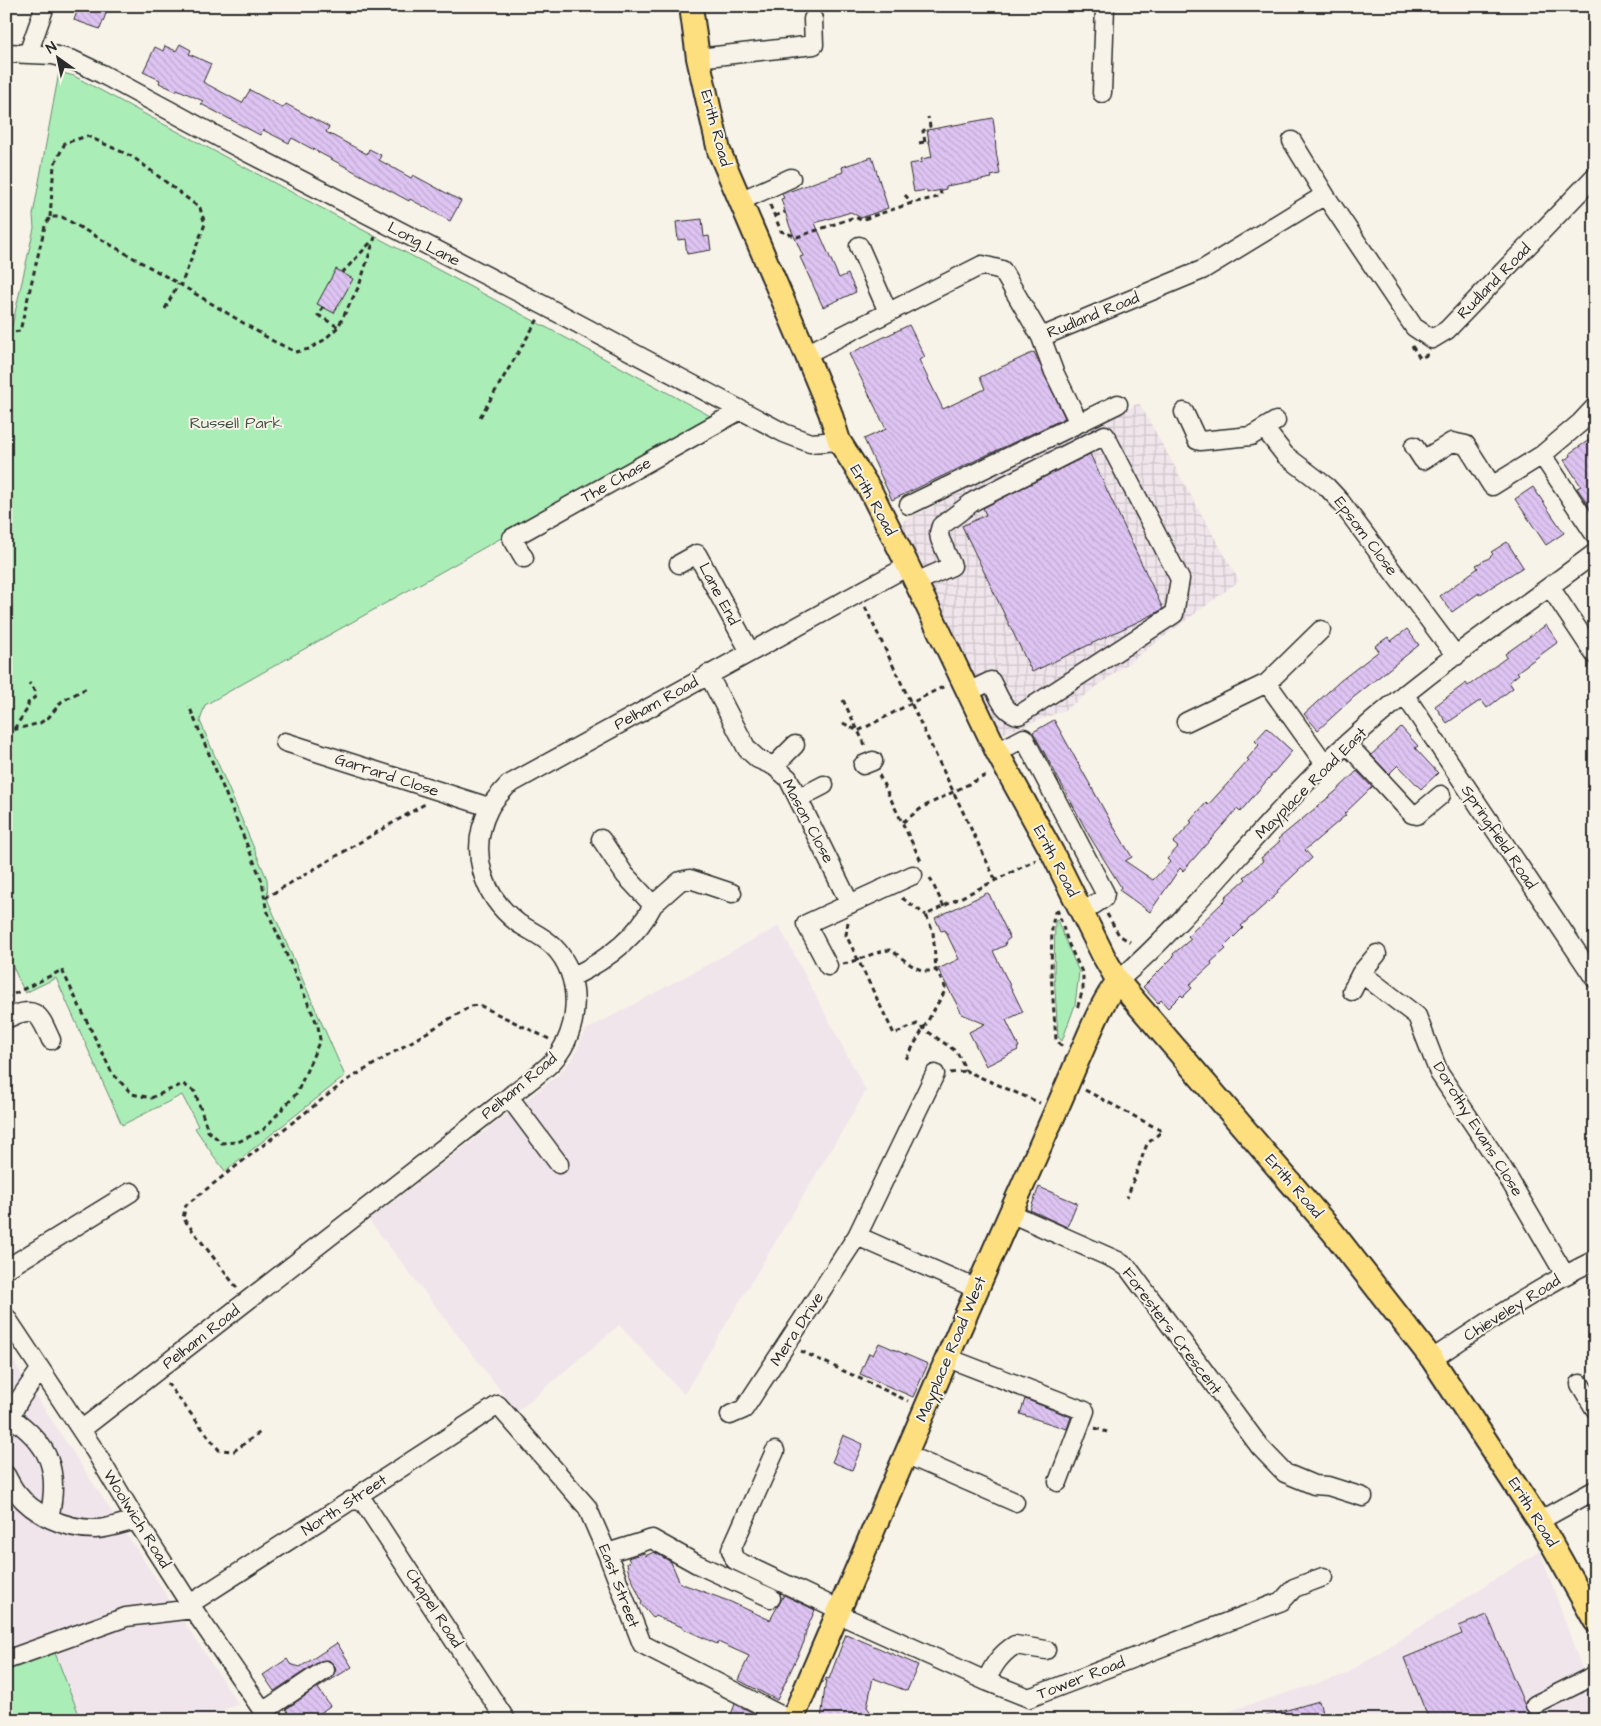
<svg xmlns="http://www.w3.org/2000/svg" width="1601" height="1726" viewBox="0 0 1601 1726" font-family="'Architects Daughter',sans-serif">
	<defs>
		<pattern id="industrial-grid" width="8" height="8" patternUnits="userSpaceOnUse" patternTransform="scale(1.25)"><rect width="8" height="8" fill="#f0e5eb"/><path d="M0 4h8M4 0v8" fill="none" stroke="#cec5ca"/></pattern>
		<pattern id="building-back-hatch" width="6" height="6" patternUnits="userSpaceOnUse" patternTransform="scale(1.25)"><rect width="6" height="6" fill="#dec4f3"/><path d="M-1 5l2 2M0 0l6 6M5-1l2 2" fill="none" stroke="#bfa9d0"/></pattern>
	</defs>
	<rect width="100%" height="100%" fill="#f7f3e8"/>
	<filter id="ink" filterUnits="userSpaceOnUse"><feTurbulence type="fractalNoise" baseFrequency=".02" numOctaves="2"/><feDisplacementMap in="SourceGraphic" scale="10" xChannelSelector="R" yChannelSelector="G"/><feConvolveMatrix kernelMatrix="1 2 1 2 8 2 1 2 1" color-interpolation-filters="sRGB"/></filter>
	<g filter="url(#ink)">
		<path fill="#f0e5eb" d="M779 926 866 1091 684 1394 619 1325 517 1412 369 1220 557 1076 573 1058 586 1030Z
			M6 1349 26 1381 238 1704 200 1720H6Z
			M1540 1551 1595 1706V1720H1201L1344 1675Z"/>
		<path fill="url(#industrial-grid)" d="M1139 403 1239 581 1065 710 1000 735 899 523Z"/>
		<path fill="#abedb7" stroke="#6b8c71" d="M59 72 74 76C287 191 502 302 714 418L205 705 200 721 267 879 268 901 345 1076 225 1171 213 1155 195 1128 198 1126 182 1095 122 1125 56 978 25 993 6 952V327L12 326 34 228 33 215Z
			M1057 920 1079 972 1075 1005 1062 1041 1058 1037 1054 973 1055 921Z
			M55 1653 81 1720H6V1671Z"/>
		<path fill="url(#building-back-hatch)" stroke="#2b2b2b" d="M79 6H109L100 29 74 20Z
			M180 44 191 50 189 54 211 64 203 82 242 103 250 90 283 108 286 104 329 127 326 132 367 154 369 149 381 155 379 160 411 178 413 175 461 201 450 221 410 199 409 201 292 138 289 143 263 130 260 135 201 104 203 101 177 89 176 91 159 83 160 80 143 72 155 47 163 51 165 46 176 51Z
			M993 118 995 133 996 151 1000 174 991 176 992 178 946 186V189L927 193V190L914 192 909 164 922 162 921 159 932 157 927 130Z
			M872 157 888 208 861 218 851 212 815 223 839 278 848 274 856 292 823 307 800 257 803 256 790 227 781 199 784 198 782 194 843 172 842 167Z
			M702 219 704 237 709 236 711 250 687 254 685 239 678 240 676 222Z
			M336 269 353 279 334 313 317 304Z
			M909 325 925 357 919 360 943 409 985 389 980 377 1034 352 1065 418 892 500 864 439 886 429 849 354Z
			M1595 436V515L1577 488 1581 486 1564 460 1571 456 1570 453Z
			M1090 454 1163 609 1154 614 1032 672 962 526 986 515 983 508Z
			M1533 487 1564 533 1546 545 1515 499Z
			M1507 542 1523 567 1479 595V593L1452 612 1440 596 1478 568 1476 565 1489 558 1493 554 1491 552Z
			M1546 625 1558 642 1517 672 1519 674 1509 682 1513 688 1487 708 1481 700 1447 723 1435 706 1466 683 1468 686 1507 657 1505 654Z
			M1407 629 1419 645 1354 697 1318 730 1304 714 1340 681 1379 651 1375 646 1388 637 1391 641Z
			M1054 720 1112 824 1132 857 1125 861 1153 880 1170 862 1167 859 1178 847 1173 843 1192 822 1190 821 1206 803 1208 805 1249 760 1247 759 1259 745 1255 741 1267 728 1292 751 1240 812 1237 809 1183 871 1180 868 1150 912 1119 890 1121 887 1090 837 1033 732Z
			M1401 727 1418 746 1415 748 1438 773 1421 789 1398 765 1389 774 1371 755Z
			M1357 771 1372 787 1344 814 1346 815 1305 850 1312 858 1277 891 1278 893 1241 926 1243 928 1224 947 1226 949 1211 962 1212 964 1189 985 1192 988 1183 997 1181 995 1168 1008 1161 1000 1158 1003 1143 987 1174 956 1173 954 1191 939 1188 936 1226 899 1225 897 1246 879 1244 877 1263 861 1261 858 1280 841 1278 839 1335 792Z
			M987 893 989 894 1010 938 1005 942 1006 945 993 951 1023 1012 1006 1020 1019 1047 1017 1048 1018 1050 986 1066 969 1032 985 1024 962 1014 938 969 959 959 945 930 941 931 935 918Z
			M1039 1187 1077 1203 1067 1227 1030 1210Z
			M879 1343 928 1364 913 1397 860 1374 869 1353 873 1355Z
			M1025 1399 1071 1417 1067 1429 1020 1414Z
			M843 1435 863 1444 852 1470 832 1462Z
			M654 1552 671 1562 680 1583 731 1602 770 1620 784 1595 815 1610 806 1631 804 1642 777 1700 738 1680 749 1656 718 1642 717 1644 682 1628V1627L655 1616 653 1618 641 1604 642 1602 628 1570 627 1563 630 1562 628 1558 644 1553 645 1556Z
			M1487 1615 1531 1720H1429L1404 1658 1462 1634 1459 1626Z
			M846 1634 918 1665 907 1691 873 1678 867 1707 876 1720H821L826 1678 829 1679Z
			M337 1643 352 1667 318 1688 330 1706 317 1715 320 1720H280L279 1718 288 1712 286 1709 331 1678 336 1670 334 1665 329 1660 320 1661 274 1691 263 1675 287 1659 290 1664 300 1667Z
			M1319 1701 1324 1720H1266V1716Z
			M735 1704 762 1717 761 1720H729Z"/>
		<g fill="none" stroke-linecap="round" stroke-linejoin="round">
			<g stroke="#2b2b2b" stroke-width="21">
				<path id="minor" d="M6 53 53 55 73 60 102 74 237 147 545 306 784 433 810 443 839 441
					M28 54 45 6
					M698 58 814 45 813 19
					M1102 93 1105 6
					M1292 141 1325 195
					M740 201 791 178
					M859 246 888 312
					M806 354 982 265 1002 270 1041 337 1202 270 1325 195 1414 327 1432 339 1447 330 1595 176
					M1184 412 1197 440 1200 441 1251 436 1276 421
					M1079 423 1118 404
					M1264 428 1285 455 1327 487 1340 501 1456 656
					M1414 446 1423 460 1452 442 1466 445 1492 486 1542 455 1580 423 1595 407
					M1542 455 1595 535
					M909 505 1079 423 1054 372 1041 337
					M524 558 512 538 739 411
					M679 564 697 554 750 652
					M916 582 952 566 940 539 939 533 941 526 974 501 1105 435 1180 579 1174 614 1019 715C1003 713 998 694 991 681L968 692
					M1550 587 1595 655
					M708 674 747 749 758 759 774 766 788 778 850 904
					M1267 683 1321 630
					M1404 694 1595 979
					M1186 722 1267 683 1325 764
					M285 742 489 807
					M1347 744 1412 814 1417 815 1441 795
					M997 752 1024 738 1105 893 1104 898 1083 912
					M863 765 873 761
					M774 766 795 745
					M799 798 824 785
					M653 905 680 881 690 879 732 893
					M828 966 806 924 913 875
					M1361 973 1377 954
					M572 977C605 961 636 939 653 905L625 875 601 839
					M1118 981C1194 915 1254 832 1327 762 1408 684 1505 621 1595 553
					M1352 991 1361 973 1417 1016 1439 1073 1500 1164 1565 1275
					M6 1019C37 1004 39 1014 51 1040
					M935 1074 857 1236 977 1289
					M509 1097 559 1164
					M1010 1213 1118 1261 1128 1268 1260 1447 1285 1473 1314 1485 1328 1486 1363 1497
					M6 1269 131 1192
					M6 1317 95 1451 136 1520 193 1609 269 1720
					M948 1358 1085 1411 1058 1482
					M1432 1359C1485 1324 1537 1288 1595 1260
					M1580 1384 1595 1409
					M730 1415 744 1409 857 1236
					M9 1416C50 1444 60 1470 49 1518
					M6 1424 21 1397 40 1370
					M81 1430 509 1097C523 1085 541 1074 553 1061 581 1031 583 975 553 946 543 936 530 931 518 923 482 896 468 850 489 809 493 800 502 792 508 785L908 566
					M775 1451 731 1550 735 1560 840 1610
					M905 1454 1015 1502
					M6 1475C9 1481 12 1487 16 1492 34 1515 65 1529 95 1529 108 1529 123 1523 136 1520
					M358 1500 365 1504 506 1720
					M1539 1521 1595 1490
					M607 1553 652 1539 697 1564 771 1598
					M190 1604 350 1501 358 1500 362 1493 498 1405 587 1507 607 1553 642 1644 790 1720
					M838 1614 986 1681 1029 1698 1282 1601 1294 1588 1323 1577
					M6 1660 126 1617 193 1609
					M986 1681C993 1666 1000 1654 1015 1645L1046 1650
					M1535 1705 1595 1675
					M264 1711 325 1670"/>
			</g>
			<g stroke="#2b2b2b" stroke-width="26">
				<path id="major" d="M691 6 698 58 719 151 806 354 830 412 839 441 870 490 908 566 997 752 1052 852 1104 957 1118 981 1134 1000 1332 1231 1432 1359 1539 1521 1595 1621
					M792 1720C869 1542 943 1364 1022 1187 1040 1146 1059 1105 1076 1064 1089 1036 1099 1006 1118 981"/>
			</g>
			<path stroke="#2b2b2b" stroke-width="3" stroke-dasharray="5 4" stroke-linecap="butt" d="M925 142 923 131 930 126 928 117
				M919 143 929 141
				M905 195 912 203
				M770 205 781 231 797 237 855 217 861 220 912 203 938 197 941 194 940 191
				M775 216 785 212
				M50 217 54 165 65 143 87 136 133 157 200 208 205 224 181 285
				M342 273 372 241
				M323 307 318 315 338 327
				M165 309 178 284
				M6 333 20 331 45 226 50 217H62L181 285 273 341 296 352 309 349 324 340 338 327 359 286 375 237
				M1412 346 1420 358 1429 354
				M480 417 538 319
				M865 607 996 881
				M843 700 866 747
				M843 723 858 731C887 717 915 700 945 686
				M14 729 28 708V703L35 697 36 692 29 683
				M6 735 13 730 40 723 49 717 62 701 89 687
				M879 775 921 861
				M903 822 923 807 989 774
				M930 878 944 907
				M265 898 425 804
				M902 898 926 915
				M1057 909 1069 945 1083 974V989L1077 1009
				M1058 911 1055 912 1052 926 1051 973 1056 1040 1063 1047
				M1107 914 1119 935 1130 942
				M848 922 846 935 894 1034 917 1024 957 1052 966 1071 1040 1103
				M843 964C859 961 872 952 890 950 906 959 916 975 936 970
				M6 998 62 970 112 1073 132 1094 151 1098 183 1084 195 1092 208 1131 222 1143 238 1142 263 1130 297 1093 320 1040 318 1026 266 908 262 881 189 706
				M906 1059 946 989 936 970 933 932 926 915 1036 860
				M950 1073 966 1071
				M1085 1090 1162 1131 1147 1144 1127 1198
				M237 1288 183 1218 186 1205 346 1081 471 1006 479 1005 549 1039
				M801 1351 908 1401
				M167 1383 219 1450 234 1451 262 1431
				M1095 1428 1107 1432"/>
			<use href="#minor" stroke="#f7f3e8" stroke-width="18"/>
			<use href="#major" stroke="#fedf80" stroke-width="22"/>
		</g>
	</g>
	<g text-anchor="middle" dominant-baseline="central" stroke-width="4" stroke-linejoin="round" paint-order="stroke">
		<g font-size="16" fill="#2b2b2b" stroke="#f7f3e8">
			<text transform="translate(716 128) rotate(75)">Erith Road</text>
			<text transform="translate(424 244) rotate(27)">Long Lane</text>
			<text transform="translate(1494 281) rotate(-46)">Rudland Road</text>
			<text transform="translate(1093 315) rotate(-22)">Rudland Road</text>
			<text transform="translate(616 480) rotate(-29)">The Chase</text>
			<text transform="translate(873 500) rotate(61)">Erith Road</text>
			<text transform="translate(1366 536) rotate(53)">Epsom Close</text>
			<text transform="translate(719 594) rotate(62)">Lane End</text>
			<text transform="translate(656 703) rotate(-29)">Pelham Road</text>
			<text transform="translate(387 775) rotate(18)">Garrard Close</text>
			<text transform="translate(1311 783) rotate(-45)">Mayplace Road East</text>
			<text transform="translate(808 821) rotate(62)">Mason Close</text>
			<text transform="translate(1499 837) rotate(56)">Springfield Road</text>
			<text transform="translate(1056 861) rotate(62)">Erith Road</text>
			<text transform="translate(519 1086) rotate(-40)">Pelham Road</text>
			<text transform="translate(1478 1129) rotate(58)">Dorothy Evans Close</text>
			<text transform="translate(1294 1186) rotate(49)">Erith Road</text>
			<text transform="translate(1512 1308) rotate(-32)">Chieveley Road</text>
			<text transform="translate(797 1329) rotate(-57)">Mera Drive</text>
			<text transform="translate(1172 1331) rotate(53)">Foresters Crescent</text>
			<text transform="translate(201 1337) rotate(-38)">Pelham Road</text>
			<text transform="translate(951 1349) rotate(-67)">Mayplace Road West</text>
			<text transform="translate(344 1505) rotate(-33)">North Street</text>
			<text transform="translate(1533 1512) rotate(58)">Erith Road</text>
			<text transform="translate(137 1519) rotate(58)">Woolwich Road</text>
			<text transform="translate(619 1586) rotate(69)">East Street</text>
			<text transform="translate(434 1608) rotate(57)">Chapel Road</text>
			<text transform="translate(1081 1678) rotate(-21)">Tower Road</text>
		</g>
		<g font-size="16" fill="#455247" stroke="#f7f3e8">
			<text x="236" y="423">Russell Park</text>
		</g>
	</g>
	<rect width="1601" height="1726" fill="none" stroke="#f7f3e8" stroke-width="25"/>
	<rect x="12" y="12" width="1576" height="1701" fill="none" stroke="#2b2b2b" stroke-width="2" filter="url(#ink)"/>
	<g transform="translate(58 58) rotate(327)" stroke="#f7f3e8" stroke-width="4" paint-order="stroke">
	<path d="M0-4L9 19L0 12L-9 19Z" fill="#2b2b2b"/>
	<text y="-8" font-size="14" font-weight="bold" text-anchor="middle" fill="#2b2b2b">N</text>
	</g>
</svg>
